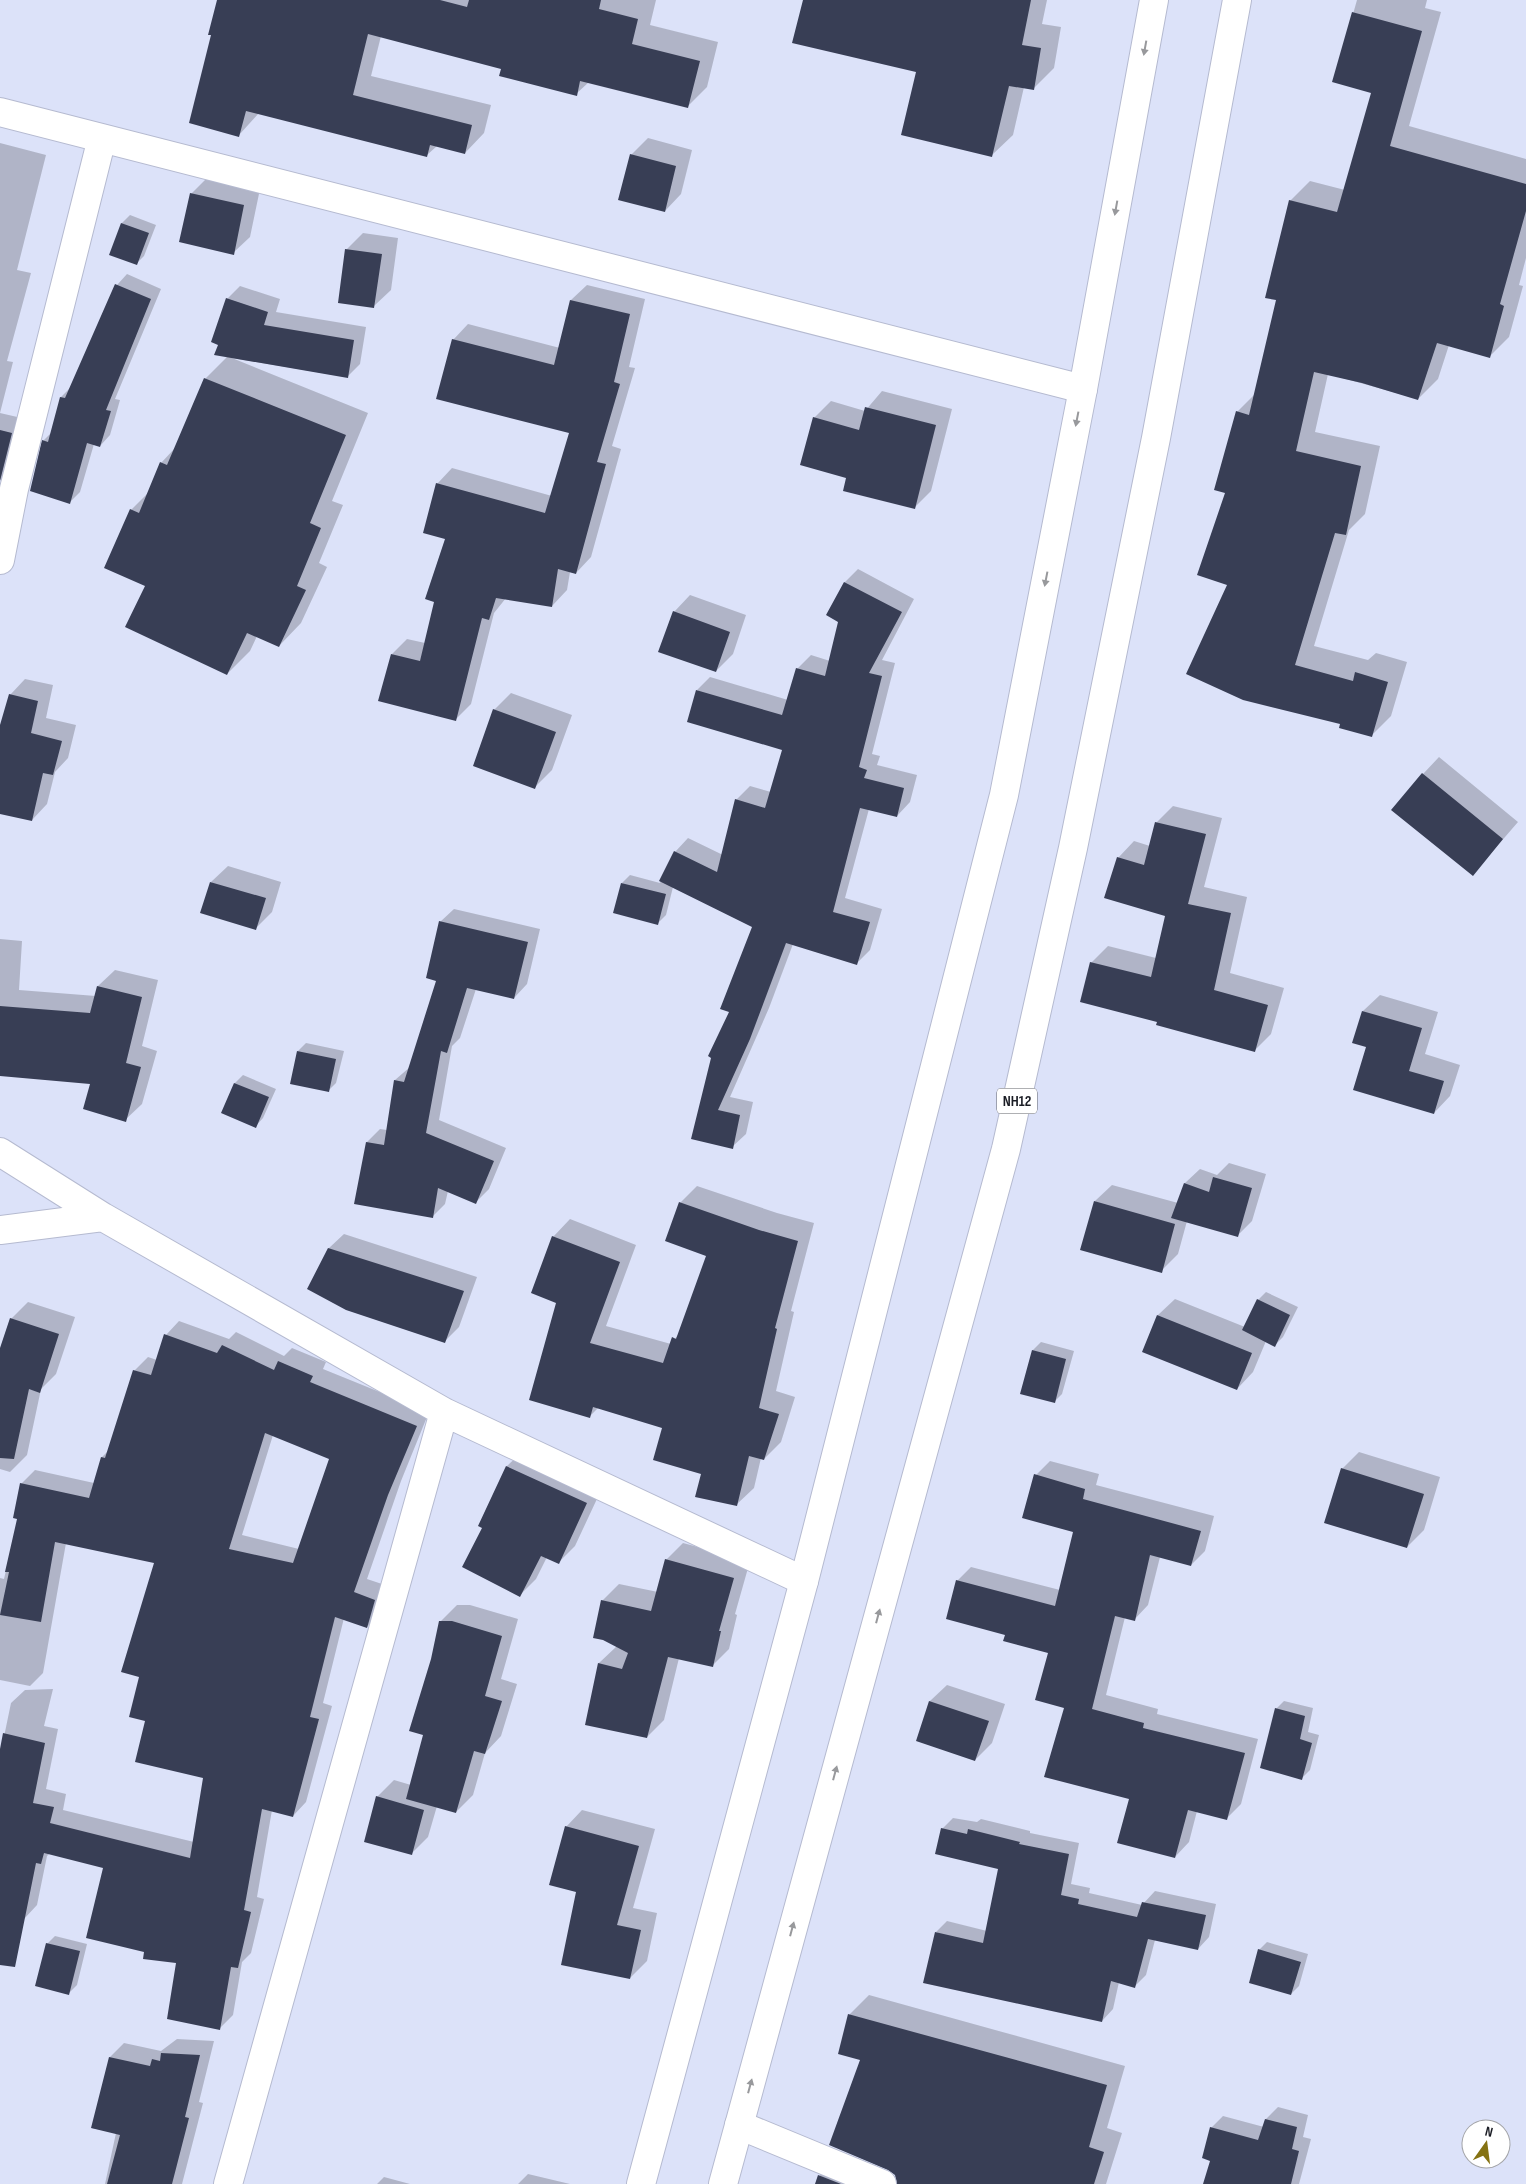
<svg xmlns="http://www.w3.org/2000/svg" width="1526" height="2184" viewBox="0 0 1526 2184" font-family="'Sofia Sans Condensed',sans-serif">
	<rect width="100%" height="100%" fill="#dce2f9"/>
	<path fill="#0003" fill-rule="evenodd" d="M218 0H656L650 25 718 42 707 87 688 106 589 82 576 94 503 68 381 36 371 76 491 105 484 133 465 153 437 146 427 155 259 113 239 135 213 34Z
		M804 0H1047L1042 24 1061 27 1054 68 1034 88 1024 87 1013 135 992 155 918 72Z
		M1357 0H1427L1425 8 1441 12 1409 126 1526 159V258L1519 285 1523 286 1509 337 1489 357 1449 345 1438 379 1418 399 1328 374 1315 432 1380 446 1365 514 1349 530 1314 646 1368 660 1376 653 1407 662 1391 716 1371 736 1341 723 1229 584 1226 492 1237 412 1256 393 1278 299 1290 201 1310 181 1345 190 1372 92 1334 81Z
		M648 138 692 150 681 194 665 211 631 155Z
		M0 143 46 155 17 270 31 273 7 361 13 362 0 413 26 419 14 467 0 480Z
		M208 177 260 189 250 237 233 253 191 194Z
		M130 215 156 225 144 256 136 264 111 254 122 223Z
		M363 233 398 238 391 290 374 306 346 250Z
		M127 274 161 289 115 399 120 400 110 435 100 446 94 444 80 492 70 502 43 441 51 433 61 397 71 387 117 285Z
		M587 285 645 299 629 367 635 368 612 446 621 449 591 557 576 573 570 572 567 590 552 606 506 598 494 613 471 704 455 720 392 654 407 639 425 643 436 602 446 538 437 484 452 468 552 496 571 432 453 340 468 324 560 348 571 300Z
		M240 286 280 299 276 312 366 327 360 364 347 377 232 358 368 413 332 501 343 505 319 563 327 567 301 623 279 646 257 636 250 651 227 674 146 585 131 510 149 492 161 463 175 448 205 379 228 356 220 344 227 299Z
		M882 391 952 409 931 491 914 508 814 418 831 401 865 411Z
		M858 569 914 599 882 660 895 663 872 754 880 756 877 765 917 775 910 802 897 816 869 809 845 898 882 909 870 950 857 963 793 944 769 1008 730 1097 753 1102 746 1134 732 1147 692 1138 731 1012 753 927 673 887 666 915 658 923 622 883 630 875 660 883 675 852 688 838 723 855 736 800 750 786 771 792 783 749 697 690 710 677 788 700 797 669 811 655 830 661 840 621 828 615 845 582Z
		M690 595 746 615 733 654 716 671 674 612Z
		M25 679 53 685 46 718 76 725 68 758 55 772 47 804 32 820 0 813V725L4 721 10 695Z
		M511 693 572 715 552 770 535 787 494 710Z
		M1439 757 1518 822 1473 874 1423 774Z
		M1173 806 1222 818 1204 887 1247 897 1230 973 1284 988 1271 1034 1254 1051 1159 1021 1091 963 1108 946 1156 958 1166 915 1118 858 1134 841 1150 846 1156 823Z
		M228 866 281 882 272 912 255 929 211 882Z
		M454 909 540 929 527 984 514 998 476 989 460 1038 452 1046 439 1120 506 1148 489 1189 476 1202 448 1191 445 1204 432 1217 356 1203 367 1142 380 1129 387 1130 395 1080 410 1067 437 980 440 922Z
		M0 939 22 941 19 990 96 996 98 986 115 970 158 980 142 1046 157 1051 142 1104 125 1120 92 1083 0 1075Z
		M1380 995 1438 1012 1425 1054 1460 1065 1450 1096 1434 1113 1368 1046 1363 1011Z
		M306 1043 344 1051 336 1083 328 1091 298 1051Z
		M243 1075 276 1089 263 1118 255 1127 223 1112 235 1083Z
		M1229 1163 1266 1174 1252 1221 1238 1235 1187 1221 1178 1254 1161 1271 1095 1201 1112 1185 1178 1203 1185 1183 1200 1169 1217 1175Z
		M697 1186 777 1213 814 1223 791 1311 794 1312 776 1391 795 1397 781 1442 764 1459 761 1458 754 1488 736 1505 702 1474 664 1427 599 1407 590 1416 558 1302 553 1237 570 1219 636 1245 606 1326 671 1344 681 1331 707 1255 680 1203Z
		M344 1234 477 1277 459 1327 445 1341 309 1289 329 1248Z
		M1266 1292 1298 1307 1283 1337 1275 1345 1266 1341 1253 1372 1237 1389 1144 1351 1158 1315 1175 1299 1245 1327 1258 1300Z
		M28 1302 75 1317 56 1374 41 1389 27 1455 10 1472 0 1469V1352L11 1319Z
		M179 1321 229 1339 236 1332 284 1356 292 1348 326 1362 323 1369 429 1412 401 1481 367 1579 388 1586 381 1613 367 1627 344 1618 323 1703 332 1706 306 1802 293 1816 272 1810 257 1897 264 1899 251 1953 242 1962 233 2015 219 2029 178 1962 145 1951 105 1867 50 1853 47 1856 37 1905 24 1919 0 1914V1756L11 1703 25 1690 53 1689 44 1726 58 1729 46 1789 66 1794 63 1810 194 1842 205 1778 146 1720 141 1676 155 1562 66 1543 43 1673 30 1686 0 1680V1578L4 1579 18 1518 21 1484 35 1470 94 1483 102 1457 109 1450 134 1371 148 1357 157 1360 166 1335ZM273 1435 331 1459 299 1549 242 1535Z
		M1041 1342 1074 1351 1062 1394 1054 1402 1033 1350Z
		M524 1450 603 1486 575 1546 558 1563 547 1557 536 1579 519 1596 483 1527 479 1525 507 1466Z
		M1359 1452 1440 1477 1424 1530 1407 1547 1342 1469Z
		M1050 1461 1099 1474 1096 1485 1214 1516 1205 1551 1191 1565 1160 1557 1148 1605 1134 1620 1125 1617 1106 1695 1158 1709 1157 1714 1258 1739 1241 1804 1226 1819 1197 1811 1189 1842 1175 1857 1065 1708 1050 1652 1006 1634 957 1581 971 1567 1060 1590 1075 1531 1036 1475Z
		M683 1543 750 1561 735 1614 737 1615 729 1649 712 1666 679 1658 664 1720 647 1737 586 1724 599 1663 617 1646 602 1601 619 1584 658 1592 666 1560Z
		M457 1605H470L518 1619 501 1679 517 1684 501 1736 485 1753 473 1795 456 1812 437 1806 428 1837 411 1854 377 1797 394 1780 411 1785 424 1734 432 1659 440 1622Z
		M947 1685 1005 1704 992 1743 975 1760 918 1741 930 1701Z
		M1284 1701 1313 1708 1308 1732 1319 1735 1310 1770 1302 1778 1276 1709Z
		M582 1810 655 1829 633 1908 657 1913 647 1961 630 1978 577 1891 566 1827Z
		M953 1818 977 1822 981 1819 1030 1831V1833L1079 1843 1071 1884 1090 1888 1089 1893 1142 1905 1155 1891 1216 1904 1209 1937 1198 1949 1155 1940 1146 1975 1135 1986 1119 1982 1113 2009 1102 2021 936 1932 947 1921 987 1931 1000 1868 942 1829Z
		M55 1936 87 1944 77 1985 69 1993 47 1944Z
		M1267 1942 1308 1954 1299 1986 1291 1994 1259 1950Z
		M869 1995 1125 2066 1107 2128 1122 2133 1106 2184H817L820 2175 839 2156 898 2181 862 2059 839 2053 850 2014Z
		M177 2039 214 2041 199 2102 203 2103 182 2184H105L116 2133 92 2128 110 2057 124 2043 161 2051Z
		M1278 2107 1308 2115 1303 2137 1311 2139 1299 2184H1205L1211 2160V2128L1223 2116 1264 2127 1266 2119Z
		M528 2174 570 2184H518Z
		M384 2177 410 2184H377Z"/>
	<path fill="#383e55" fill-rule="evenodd" d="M217 0H440L467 7 469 0H601L599 9 638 19 632 44 700 61 688 108 580 81 577 96 499 76 501 69 368 34 353 95 472 125 465 154 430 145 427 157 246 111 239 137 189 123 211 35H208Z
		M803 0H1031L1022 45 1041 48 1034 90 1009 86 992 157 901 135 916 72 792 43Z
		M1352 12 1422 31 1390 146 1526 184V211L1500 304 1504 306 1490 358 1437 343 1418 400 1362 383 1314 372 1296 451 1361 466 1346 535 1335 533 1295 665 1353 681 1355 672 1388 682 1372 737 1339 728 1340 724 1243 700 1186 674 1227 585 1197 575 1225 493 1214 490 1236 411 1249 415 1276 300 1265 298 1289 200 1337 212 1371 93 1332 82Z
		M630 154 676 166 665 212 618 200Z
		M190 193 244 205 234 255 179 242Z
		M121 223 149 233 137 265 109 255Z
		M345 249 382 254 374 308 338 303Z
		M115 284 151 299 106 410 111 411 100 447 87 443 70 504 30 491 42 440 48 442 60 397 65 398Z
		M226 298 268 312 264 325 354 340 348 378 214 355 218 345 211 342Z
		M570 300 630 314 614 382 620 384 597 462 606 464 576 574 558 569 552 607 496 598 489 620 482 618 456 721 378 701 391 654 420 661 434 602 425 599 445 539 423 533 436 483 545 513 569 433 436 399 452 339 554 365Z
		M204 378 346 435 310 523 321 528 297 586 306 590 279 647 247 633 227 675 125 627 145 586 104 568 130 509 139 513 160 462 167 465Z
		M865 407 936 425 915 509 843 491 846 478 800 465 813 417 859 430Z
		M0 430 12 433 0 481Z
		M844 582 902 612 869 673 882 676 859 767 867 770 864 778 904 788 897 817 860 808 833 912 870 922 857 965 786 943 750 1039 718 1110 740 1115 733 1149 691 1139 711 1058 708 1056 729 1012 720 1009 752 927 659 881 674 851 717 872 735 799 765 808 782 750 687 722 696 690 782 715 796 668 825 676 838 622 826 615Z
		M673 611 730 632 716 672 658 652Z
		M9 694 38 701 31 733 62 741 53 775 43 773 32 821 0 814V725Z
		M493 709 556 732 535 789 473 766Z
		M1422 773 1503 839 1473 876 1391 810Z
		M1155 822 1206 834 1188 904 1231 913 1214 990 1268 1005 1255 1052 1156 1025 1157 1022 1080 1002 1090 962 1151 977 1165 916 1104 898 1117 857 1144 865Z
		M210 882 266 898 256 930 200 913Z
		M621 883 666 894 658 925 613 913Z
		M439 921 528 942 514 999 467 988 447 1053 441 1051 426 1133 494 1161 476 1204 438 1188 433 1218 354 1204 366 1142 384 1145 394 1080 404 1082 436 981 426 978Z
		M97 986 142 997 126 1063 141 1067 126 1122 83 1109 90 1084 0 1076V1006L90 1013Z
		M1362 1011 1422 1028 1409 1071 1444 1081 1434 1114 1353 1090 1366 1047 1352 1043Z
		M297 1051 336 1059 329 1092 290 1084Z
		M234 1083 269 1097 256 1128 221 1113Z
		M1213 1177 1252 1188 1238 1237 1171 1218 1184 1183 1209 1192Z
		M1094 1201 1175 1224 1162 1273 1080 1250Z
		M679 1202 759 1230 798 1241 775 1328 777 1329 759 1408 779 1414 764 1460 749 1456 737 1506 695 1497 701 1474 653 1460 662 1428 593 1407 590 1418 529 1400 556 1303 531 1293 552 1236 620 1262 590 1343 663 1363 672 1337 676 1339 706 1256 665 1241Z
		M328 1248 464 1291 445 1343 346 1310 307 1289Z
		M1257 1299 1290 1315 1275 1347 1242 1330Z
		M1157 1315 1252 1353 1237 1390 1142 1352Z
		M10 1318 59 1334 40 1393 29 1389 14 1459 0 1458V1348Z
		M164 1334 217 1353 222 1345 274 1370 278 1361 313 1376 310 1382 417 1426 388 1495 354 1592 375 1600 367 1628 335 1617 310 1717 319 1719 293 1817 262 1809 244 1910 251 1912 238 1968 231 1967 220 2030 167 2019 176 1963 143 1959 144 1952 86 1938 103 1868 44 1853 41 1864 36 1863 15 1967 0 1965V1749L3 1733 45 1743 33 1803 54 1807 50 1823 190 1858 203 1778 135 1762 145 1721 129 1717 139 1677 121 1672 154 1563 55 1542 41 1622 0 1615 9 1572H5L17 1519 13 1518 20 1483 89 1498 101 1457 105 1458 133 1370 151 1375ZM265 1433 329 1459 293 1563 229 1549Z
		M1032 1350 1066 1359 1055 1403 1020 1394Z
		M506 1466 587 1503 559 1564 541 1556 520 1597 462 1567 482 1528 478 1526Z
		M1341 1468 1424 1494 1407 1548 1324 1523Z
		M1034 1474 1085 1489 1083 1499 1201 1531 1191 1566 1150 1555 1135 1621 1115 1616 1092 1709 1144 1723 1143 1728 1245 1753 1227 1820 1188 1810 1175 1858 1117 1843 1129 1799 1044 1777 1064 1708 1035 1700 1048 1653 1003 1641 1005 1635 946 1619 956 1580 1055 1606 1073 1532 1022 1518Z
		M665 1559 734 1578 719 1631H721L713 1667 668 1657 647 1738 585 1725 598 1663 622 1669 628 1653 603 1640 593 1638 601 1600 651 1611Z
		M439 1621H452L502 1636 485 1696 502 1701 485 1754 474 1751 456 1813 406 1799 423 1735 409 1731 431 1659Z
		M929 1701 989 1721 975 1761 916 1741Z
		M1275 1708 1305 1716 1300 1739 1312 1743 1302 1780 1260 1768Z
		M376 1796 424 1810 412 1855 364 1842Z
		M565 1826 639 1846 617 1925 641 1930 630 1979 561 1965 576 1892 549 1885Z
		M941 1828 967 1834 968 1829 1020 1842 1019 1844 1069 1854 1061 1895 1079 1899 1078 1904 1137 1917 1142 1902 1206 1915 1198 1950 1148 1939 1135 1988 1111 1981 1102 2022 923 1983 935 1932 983 1943 998 1869 935 1854Z
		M46 1943 80 1951 69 1995 35 1986Z
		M1258 1949 1301 1962 1291 1995 1249 1983Z
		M848 2014 1107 2085 1089 2147 1104 2152 1094 2184H897L895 2175 888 2170 829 2145 860 2060 838 2054Z
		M161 2053 200 2055 185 2117 189 2118 172 2184H107L120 2135 91 2128 109 2057 150 2066 152 2059 160 2061Z
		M1265 2119 1297 2127 1292 2149 1299 2151 1291 2184H1203L1210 2161 1202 2158 1210 2127 1258 2140Z
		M818 2175 841 2184H815Z"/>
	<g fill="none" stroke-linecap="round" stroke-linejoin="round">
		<g stroke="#b5bad0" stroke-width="30">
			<path id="street" d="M0 112 1083 389
				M0 560 14 489 102 138
				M0 1152 103 1217 444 1412 804 1581
				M0 1230 103 1217
				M739 2125 882 2184
				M228 2184 444 1412"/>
		</g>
		<g stroke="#b5bad0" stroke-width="30">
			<path id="highway" d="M641 2184 804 1581 1004 795 1083 389 1154 0
				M723 2184 1006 1149 1073 848 1156 438 1237 0"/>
		</g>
		<use href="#street" stroke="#fff" stroke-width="28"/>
		<use href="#highway" stroke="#fff" stroke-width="28"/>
	</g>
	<defs><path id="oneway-solid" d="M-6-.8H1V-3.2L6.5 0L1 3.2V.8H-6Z" transform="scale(1.25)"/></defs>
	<g fill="#98999c">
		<use href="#oneway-solid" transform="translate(1145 48) rotate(100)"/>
		<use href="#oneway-solid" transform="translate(1116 208) rotate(100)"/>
		<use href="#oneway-solid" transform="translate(1077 419) rotate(101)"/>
		<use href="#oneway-solid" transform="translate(1046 579) rotate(101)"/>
		<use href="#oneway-solid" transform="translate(878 1616) rotate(-75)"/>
		<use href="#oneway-solid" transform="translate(835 1773) rotate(-75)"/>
		<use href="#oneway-solid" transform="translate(792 1929) rotate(-75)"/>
		<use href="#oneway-solid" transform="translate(750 2086) rotate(-75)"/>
	</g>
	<g text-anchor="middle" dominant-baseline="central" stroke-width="5" stroke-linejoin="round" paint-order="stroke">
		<rect fill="#fff" stroke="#5f6066" stroke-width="1" x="997" y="1088.5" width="40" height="25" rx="4"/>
		<g font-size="15" font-weight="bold" fill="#1a1c24">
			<text x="1017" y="1101">NH12</text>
		</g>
	</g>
	<g transform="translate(1486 2144) rotate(14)"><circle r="24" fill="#ffffff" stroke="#a3a4a7"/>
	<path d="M0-4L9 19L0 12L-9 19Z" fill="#857213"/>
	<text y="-8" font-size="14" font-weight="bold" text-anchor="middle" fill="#1a1c24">N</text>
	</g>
</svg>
